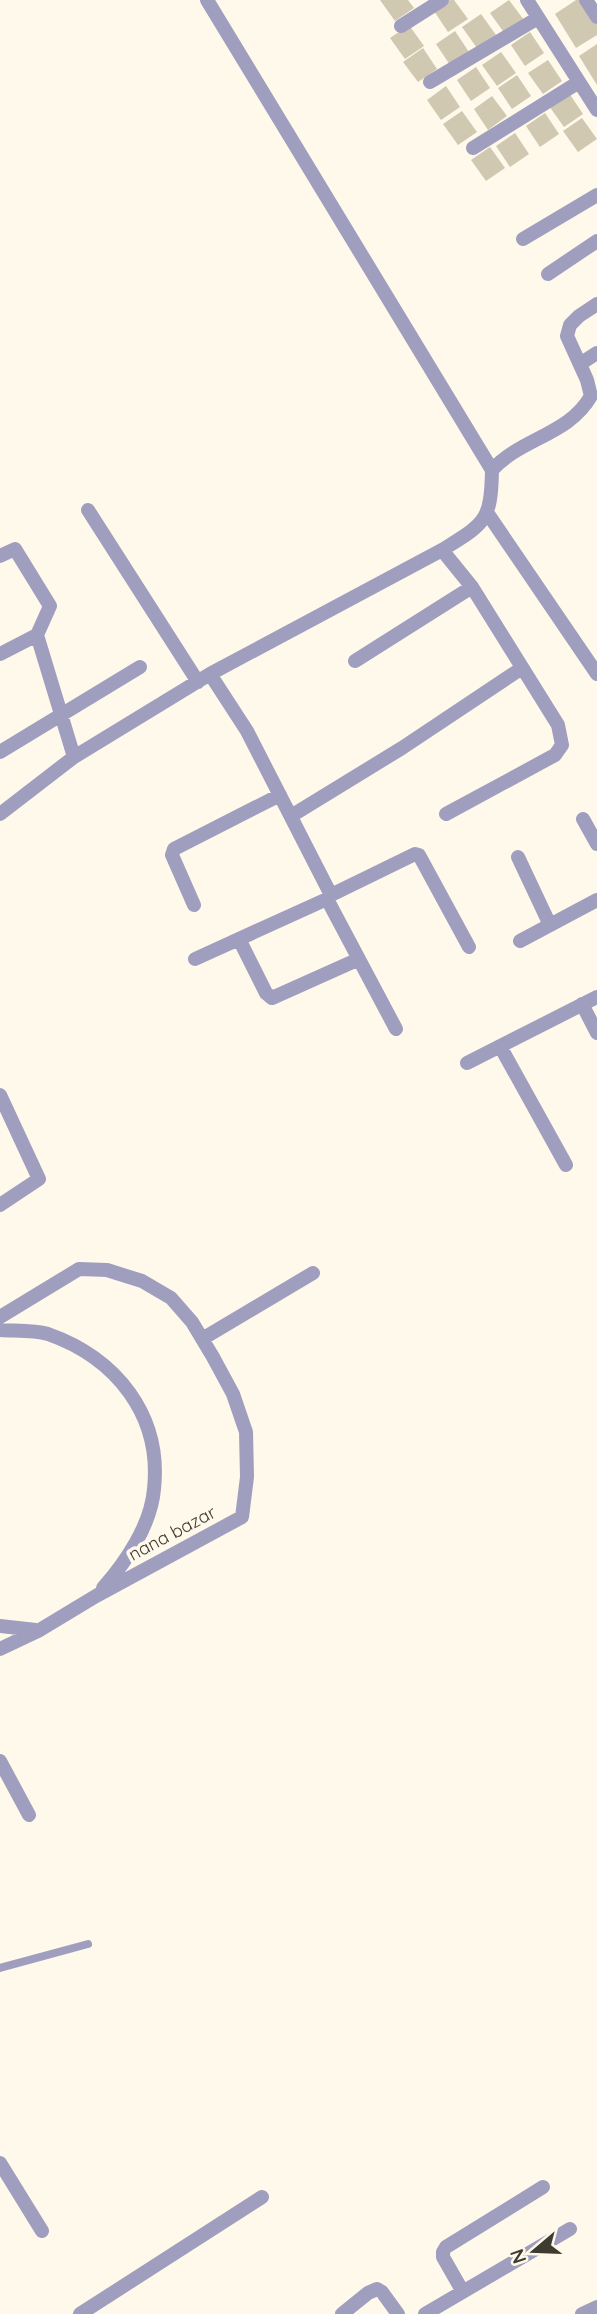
<svg xmlns="http://www.w3.org/2000/svg" width="597" height="2314" viewBox="0 0 597 2314" font-family="Quicksand,sans-serif">
	<rect width="100%" height="100%" fill="#fef9ea"/>
	<path fill="#d0c8b0" d="M380 0H408L414 8 395 21Z
		M450 0H454L468 19 448 32 434 11Z
		M509 0 524 20 505 34 490 13Z
		M576 0H581L597 24V35L576 48 555 14Z
		M481 14 496 35 477 48 462 27Z
		M409 25 424 46 405 59 390 38Z
		M455 31 469 52 450 65 436 44Z
		M530 32 544 53 525 66 511 45Z
		M597 44V85L579 56Z
		M423 48 437 69 418 82 403 62Z
		M501 52 516 73 497 86 482 65Z
		M548 60 562 81 543 94 528 73Z
		M476 67 490 88 471 101 457 80Z
		M517 75 531 96 512 109 498 88Z
		M446 86 460 107 441 120 427 100Z
		M569 93 583 114 564 127 549 106Z
		M492 96 507 116 488 130 474 109Z
		M462 111 477 132 458 145 443 124Z
		M545 113 559 134 540 147 526 126Z
		M582 118 597 139 578 152 563 131Z
		M515 133 529 154 510 167 496 146Z
		M490 147 505 168 486 181 471 160Z"/>
	<g fill="none" stroke-linecap="round" stroke-linejoin="round">
		<path stroke="#a09ebe" stroke-width="8" d="M0 1968 88 1944"/>
		<path stroke="#a09ebe" stroke-width="14" d="M207 0 492 470
			M527 0 597 110
			M586 0 597 17
			M401 26 442 0
			M430 82 538 18
			M473 148 579 82
			M523 239 597 195
			M548 274 597 241
			M580 364 597 353
			M88 510 198 682
			M488 514 597 674
			M442 550 472 587 558 725 562 745 555 755 446 814
			M0 556 15 549 50 606 37 635 74 757
			M0 654 37 635
			M355 661 472 587
			M0 752 140 667
			M0 814 74 757 210 674 442 550C485 523 491 522 492 470 521 438 569 435 591 396L587 380 567 336 570 325 579 316 597 304
			M291 816 402 748 522 668
			M583 819 597 844
			M518 857 550 925
			M331 895 415 854 419 855 469 947
			M327 899 396 1029
			M194 905 172 855 174 849 280 795
			M239 939 266 993 272 998 359 959
			M520 941 597 900
			M195 959 327 899 331 895 247 731 210 674
			M582 1004 597 1033
			M500 1046 566 1165
			M467 1063 597 997
			M0 1095 39 1179 0 1205
			M0 1317 79 1269 107 1270 142 1281 171 1298 192 1322 213 1357 233 1394 246 1432 247 1477 242 1517 96 1596 38 1631 0 1649
			M0 1330C15 1331 34 1330 48 1334 116 1358 162 1415 154 1489 151 1525 126 1562 103 1588
			M202 1339 313 1273
			M0 1626 36 1630
			M0 1761 29 1815
			M0 2163 42 2231
			M463 2292 443 2257V2252L446 2247 543 2187
			M80 2314 262 2197
			M342 2314 368 2293 377 2289 382 2292 398 2314
			M425 2314 570 2229
			M582 2314 597 2307"/>
	</g>
	<g text-anchor="middle" dominant-baseline="central" stroke-width="7" stroke-linejoin="round" paint-order="stroke">
		<g font-size="18" fill="#3e3b31" stroke="#fef9ea">
			<text transform="translate(172 1533) rotate(-28)">nana bazar</text>
		</g>
	</g>
	<g transform="translate(534 2251) rotate(251)" stroke="#fef9ea" stroke-width="5" paint-order="stroke">
	<path d="M0-5L12 26L0 18L-12 26Z" fill="#3e3b31"/>
	<text y="-10" font-size="19" font-weight="bold" text-anchor="middle" fill="#3e3b31">N</text>
	</g>
</svg>
